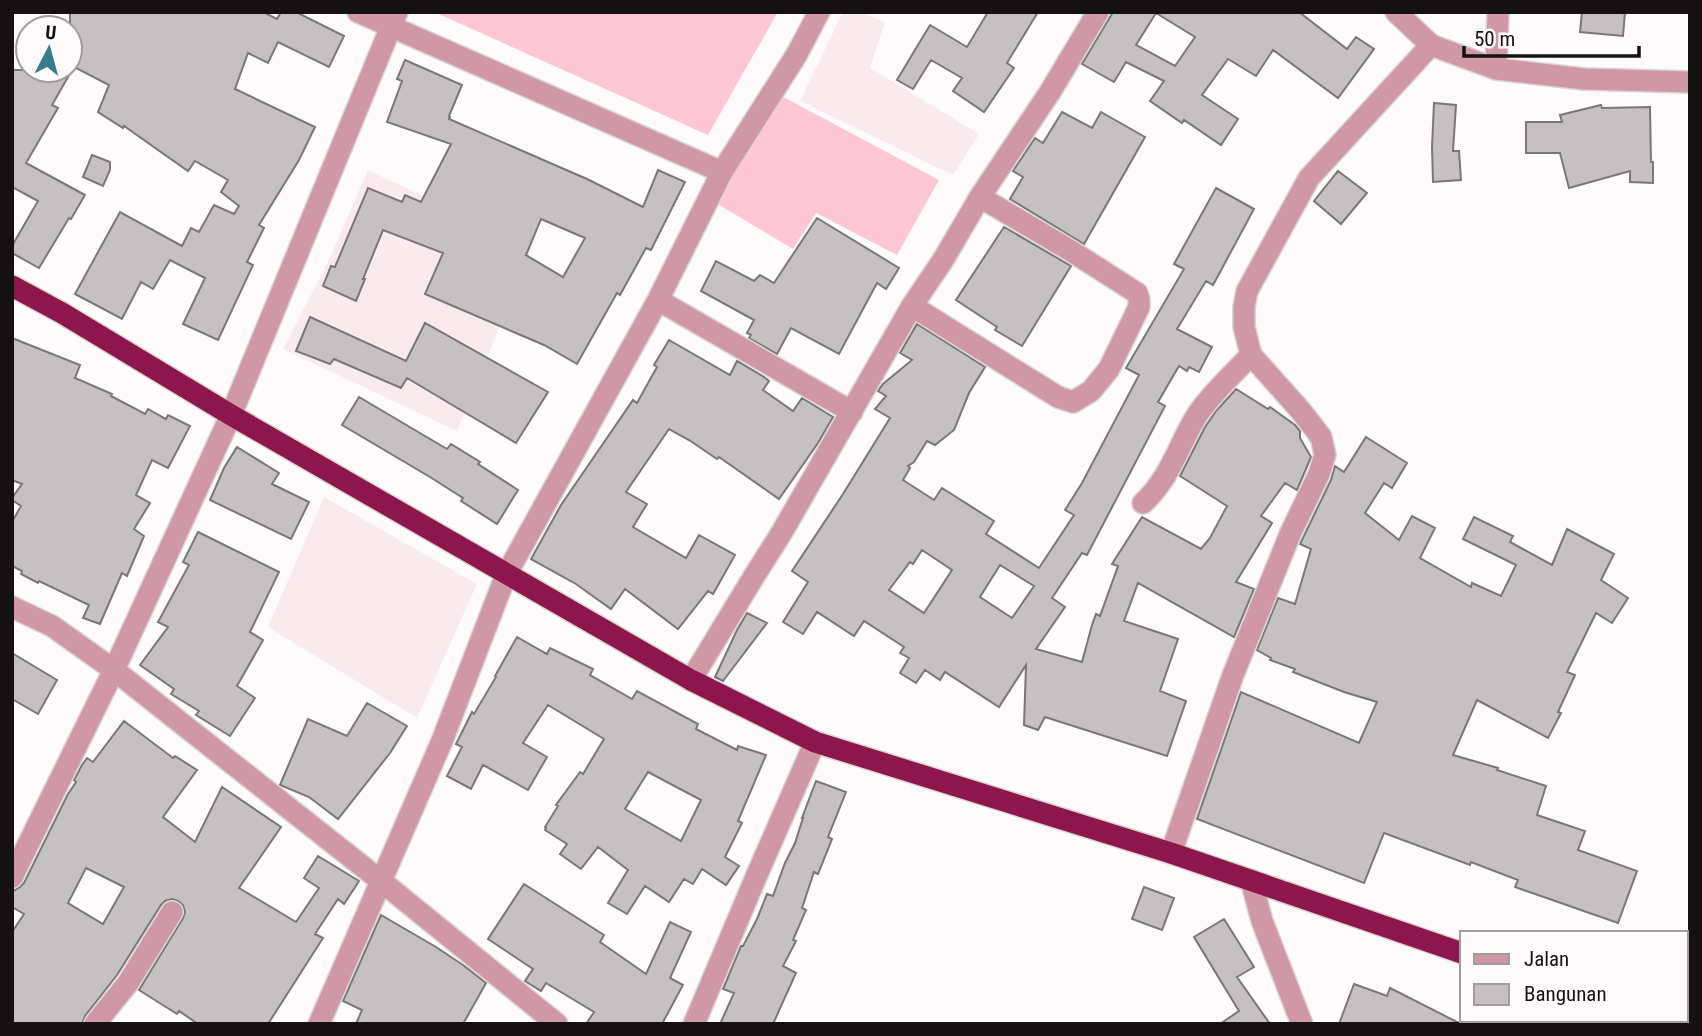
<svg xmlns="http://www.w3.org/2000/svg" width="1702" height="1036" viewBox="0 0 1702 1036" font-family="'Roboto Condensed',sans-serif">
	<rect width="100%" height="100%" fill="#fffafb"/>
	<path fill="#f8ebee" d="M843 12H860L885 22 870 68 979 134 953 175 800 101Z
		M368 170 532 248 457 431 283 349 329 260Z
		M324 497 477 584 417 718 268 627Z"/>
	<path fill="#fdc7d5" d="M434 12H778L708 135Z
		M776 93 939 180 897 255 816 213 793 249 711 200Z"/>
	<path fill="#c5c0c1" stroke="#7b7677" stroke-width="2" fill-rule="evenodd" d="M70 12H263L277 19 281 12H296L344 36 329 67 278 42 268 63 248 53 235 89 315 127 299 160 259 225 264 228 247 262 253 265 218 340 183 324 205 278 170 260 153 289 141 282 122 319 75 294 120 212 182 246 191 228 199 232 214 205 234 214 239 206 221 192 228 180 195 161 188 171 124 126 123 128 98 112 109 85 70 65Z
		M988 12H1038L1007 63 1014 68 984 112 953 91 962 78 931 60 913 89 897 80 930 25 967 47Z
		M1113 12H1299L1347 49 1356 37 1374 49 1338 98 1273 50 1256 76 1228 59 1202 95 1238 119 1221 145 1184 120 1182 123 1150 101 1164 81 1126 62 1114 82 1082 64ZM1156 13 1195 37 1175 66 1136 45Z
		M1582 12H1625L1623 36 1580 32Z
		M405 60 462 85 449 116 450 117 449 119 587 179 643 207 658 170 685 182 651 250 646 248 620 295 617 293 577 364 544 345 425 294 443 253 383 230 363 279H365L356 301 323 286 331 266 335 267 368 188 402 202 405 195 421 202 451 144 387 122 402 81 397 79ZM541 219 585 238 563 277 526 255Z
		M12 70H72L52 105 58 108 26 163 85 195 71 219 69 218 39 268 12 253V246L38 201 12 187Z
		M1434 103 1456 105 1453 151H1459L1461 180 1433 182 1432 147Z
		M1601 105 1602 108 1650 107 1651 162H1653V183L1630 182V171L1569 188 1560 153H1526V122H1562L1560 115Z
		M1062 112 1092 128 1101 112 1145 137 1084 244 1010 199 1023 177 1013 171 1035 138 1043 143Z
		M92 155 110 162V170L103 186 83 177Z
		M1338 171 1367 193 1341 224 1314 201Z
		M1216 188 1254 209 1213 285 1206 281 1177 329 1212 347 1199 372 1189 367 1187 371 1179 366 1158 402 1165 406 1087 555 1082 553 1052 598 1065 607 1036 649 1082 662 1092 625 1096 614 1100 616 1118 566 1112 564 1142 517 1201 549 1210 538 1227 506 1180 476 1205 427 1216 411 1236 389 1268 409 1270 407 1295 425 1300 431V438L1311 457 1297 490 1285 483 1261 516 1272 523 1236 582 1254 589 1234 637 1138 583 1124 621 1178 639 1160 691 1186 701 1167 756 1045 717 1038 730 1024 725 1026 665 999 707 945 672 940 680 925 670 916 683 900 673 909 658 900 653 904 647 864 621 854 636 817 612 803 634 783 622 808 582 792 571 843 494 890 418 875 409 886 396 878 391 883 384 912 360 900 353 917 324 985 367 969 393 954 430 935 445 927 441 914 462 908 466 910 468 903 480 934 500 942 488 994 521 986 534 1039 568 1074 515 1065 510 1082 483 1139 375 1126 368 1184 269 1174 264ZM922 550 952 570 924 613 889 590 910 562 913 564ZM1000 565 1034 586 1012 618 980 597Z
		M817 218 899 268 886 289 877 283 839 354 791 328 777 354 749 338 751 335 747 333 754 320 701 291 716 261 754 281 760 275 774 283Z
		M1004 227 1071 266 1022 346 995 330 997 327 956 300Z
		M310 317 406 361 425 323 548 392 516 443 407 378 401 388 334 359 330 364 296 351Z
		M12 338 80 365 75 378 112 394 111 396 145 414 148 409 166 419 168 415 190 426 168 468 152 460 136 495 150 503 134 529 144 536 127 576 122 573 100 624 83 618 89 605 39 581 38 583 21 574 22 571 12 566V522L21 506 12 500V498L22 484 12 480Z
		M669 340 730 375 737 361 764 377 769 381 763 390 793 411 802 398 833 417 818 443 779 499 719 457 717 459 689 440 669 429 626 492 647 504 633 527 686 558 699 535 735 555 713 594 708 591 678 629 625 589 611 609 576 584 531 559 561 505 633 400 637 403 657 367 654 365Z
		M359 397 447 449 451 444 480 462 478 464 518 490 497 524 461 501 463 498 430 477 342 425Z
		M1366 437 1407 463 1392 488 1384 483 1365 513 1399 540 1412 516 1435 528 1420 558 1471 587 1472 583 1501 596 1516 565 1463 539 1474 517 1513 536 1510 542 1552 565 1567 529 1614 554 1601 580 1628 598 1612 623 1596 613 1567 672 1575 675 1558 712 1561 713 1548 738 1477 700 1453 755 1498 768 1497 770 1546 786 1537 815 1585 831 1578 850 1637 871 1618 923 1515 887 1518 880 1471 862 1470 865 1384 833 1364 883 1197 819 1241 692 1359 743 1377 702 1344 692 1293 672 1295 669 1270 660 1271 658 1257 650 1278 598 1295 604 1311 549 1300 544 1331 480 1335 466 1344 472Z
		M237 447 279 473 272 484 309 502 291 539 210 500 224 468Z
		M198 532 279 572 250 632 263 640 237 686 255 698 230 736 196 715 199 711 171 694 174 689 140 665 168 627 158 622 189 565 183 562Z
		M747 613 767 623 723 681 715 677 737 630Z
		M517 637 547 654 550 648 593 669 590 675 632 699 637 691 698 724 696 729 737 750 738 746 766 755 738 821 742 823 725 857 739 866 726 885 702 869 693 884 684 879 669 902 645 886 627 914 608 903 628 870 598 847 581 869 560 854 567 844 545 830 546 828 545 827 558 806 556 805 580 772 583 774 604 739 548 705 523 743 547 757 528 790 483 765 471 789 447 776 462 747 456 744 472 712 474 714 496 677 495 676ZM648 772 701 800 681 841 625 809Z
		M12 653 57 680 38 714 12 699Z
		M367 703 407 726 390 753 338 819 309 797 280 785 308 719 347 736Z
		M124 721 173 758 175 756 197 770 163 817 195 842 222 787 281 827 239 888 296 922 319 888 304 878 318 856 359 881 344 904 338 899 315 934 323 938 268 1024H198L179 1011 177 1014 139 990 183 918 185 912 183 905 178 901 172 899 165 901 161 905 117 975 85 1016 82 1024H12V932L24 914 12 907V892L20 887 24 883 68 794 76 782 74 780 82 765 87 758 93 762ZM86 868 124 887 103 924 68 903Z
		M816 781 846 792 828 837 832 839 818 874 814 872 802 908 806 910 793 940 796 941 783 966 796 973 773 1024H720L734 993 723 989 741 946H743L757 919 767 894 773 896 785 863 795 843 803 818H802Z
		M524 884 604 935 600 942 646 974 670 922 691 932 670 978 683 985 662 1024H586L594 1012 546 983 541 991 525 981 533 969 488 939Z
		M1144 887 1174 898 1162 930 1132 919Z
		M381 915 436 947 463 965 486 983 463 1024H356L362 1010 343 1001Z
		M1224 919 1254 967 1237 977 1270 1024H1220L1239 1011 1194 937Z
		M1354 984 1387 996 1390 988 1461 1024H1339Z"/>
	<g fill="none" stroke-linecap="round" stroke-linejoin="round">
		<g stroke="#d9d5d6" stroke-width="24">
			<path id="minor" d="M358 12 722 172
				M1396 12 1431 45 1496 69 1584 79 1690 82
				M1496 69 1498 12
				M658 300 852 412
				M912 306 1058 397 1073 402 1091 391 1109 369 1139 307V299L1137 293 1068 249 980 197
				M1143 503C1169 479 1177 450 1194 420 1207 398 1233 374 1251 355
				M12 607 52 626 114 670 381 881 557 1024
				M691 680 753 578 782 532 912 306 943 260 980 197 1050 92 1098 12
				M1171 853 1233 675 1291 532 1319 474 1325 455 1321 437 1301 411 1251 355 1244 327V307L1247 291 1309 178 1431 45
				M12 877 114 670 231 415 397 12
				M1251 880 1262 921 1302 1024
				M95 1024 128 983 172 912
				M319 1024 442 741 506 575 658 300 722 172 797 54 819 12
				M694 1024 756 877 815 742"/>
		</g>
		<g stroke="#d9d5d6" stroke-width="24">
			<path id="highway" d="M12 286 62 313 231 415 691 680 815 742 1171 853 1462 953
				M1658 1020 1668 1024"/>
		</g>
		<use href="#minor" stroke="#d098a7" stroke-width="21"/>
		<use href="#highway" stroke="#8d174b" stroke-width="21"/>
	</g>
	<rect width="1702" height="1036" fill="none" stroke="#131112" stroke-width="28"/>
	<rect x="1460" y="931" width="228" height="91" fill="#fffafb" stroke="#a19d9e" stroke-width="2"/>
	<rect x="1474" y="954" width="35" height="10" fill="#d098a7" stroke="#a19d9e" stroke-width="2"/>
	<text x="1524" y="966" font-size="21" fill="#131112">Jalan</text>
	<rect x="1474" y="984" width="35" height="21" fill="#c5c0c1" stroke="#a19d9e" stroke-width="2"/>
	<text x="1524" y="1001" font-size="21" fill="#131112">Bangunan</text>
	<g transform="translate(49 49) rotate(6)"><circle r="33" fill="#fffafb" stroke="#a19d9e" stroke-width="2"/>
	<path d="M0-5L12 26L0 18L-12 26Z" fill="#397d8c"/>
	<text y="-10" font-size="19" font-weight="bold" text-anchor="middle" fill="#131112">U</text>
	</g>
	<path d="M1464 46v10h175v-10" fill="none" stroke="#131112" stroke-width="3.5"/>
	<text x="1474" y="46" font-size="21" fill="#131112" stroke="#fffafb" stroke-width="5" paint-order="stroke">50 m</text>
</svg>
